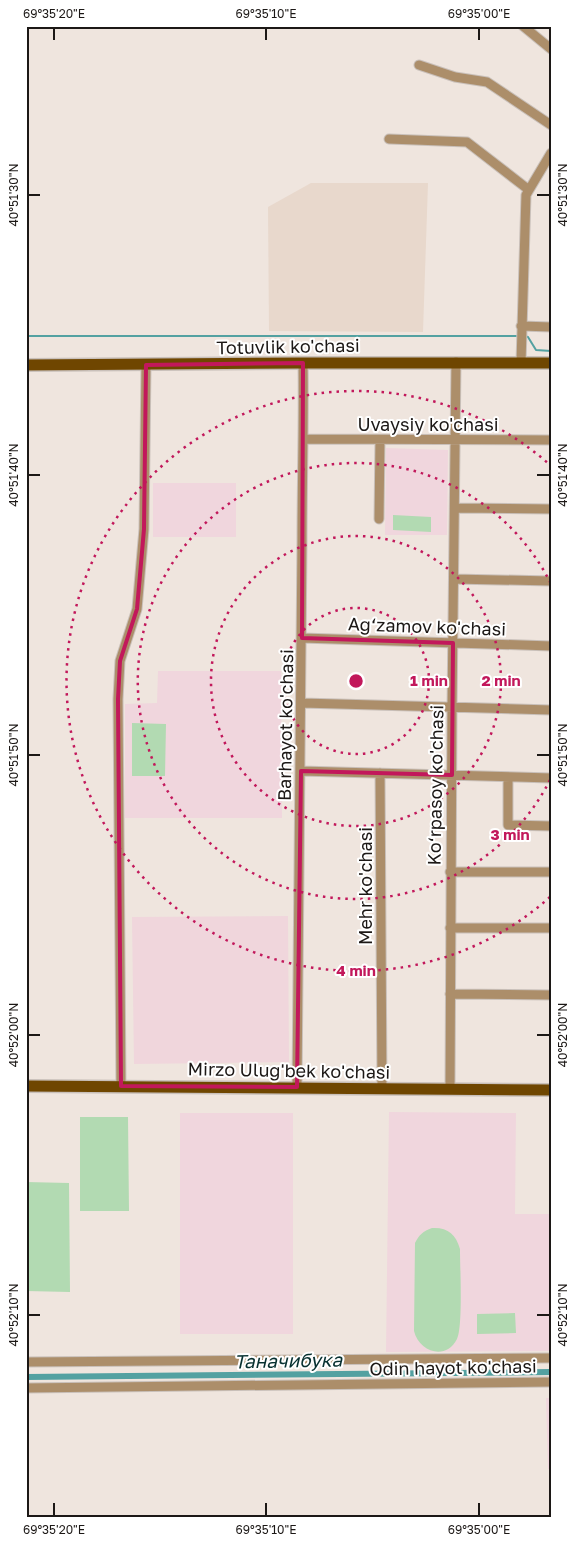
<svg xmlns="http://www.w3.org/2000/svg" width="577" height="1543" viewBox="0 0 577 1543" font-family="'Golos Text',sans-serif">
	<rect width="100%" height="100%" fill="#efe5de"/>
	<path fill="#e8d8cc" d="M311 183H428L423 332 269 331 268 207Z"/>
	<path fill="#f0d6dd" d="M386 448 448 450 447 535H385Z
		M153 483H236V537H153Z
		M158 671H281L282 818H125V704L157 703Z
		M389 1112 516 1113 515 1214H551V1351L386 1352Z
		M180 1113H293V1334H180Z
		M546 1398H551V1469H548Z"/>
	<path fill="#f0d6dc" d="M288 916 289 1062 134 1064 132 917Z"/>
	<path fill="#b2dab2" d="M393 515 431 517V532L393 530Z
		M132 723 166 724 165 776H132Z
		M80 1117H128L129 1211H80Z
		M26 1182 69 1183 70 1292 26 1291Z
		M432 1228C447 1227 456 1234 460 1249 460 1266 463 1327 457 1339 446 1361 419 1352 414 1331L415 1243C419 1235 423 1231 432 1228Z
		M515 1313 516 1333 477 1334V1314Z"/>
	<g fill="none" stroke-linecap="round" stroke-linejoin="round">
		<path stroke="#53a1a1" stroke-width="2" d="M26 336H519
			M524 336 528 337 536 350 551 351"/>
		<path stroke="#53a1a1" stroke-width="6" d="M26 1377 551 1372"/>
		<g stroke="#c9c0ba" stroke-width="11">
			<path id="minor" d="M523 26 551 49
				M419 65 455 77 487 82 551 125
				M389 139 467 142 529 190
				M521 326 551 327
				M521 363 526 195 551 153
				M304 439 551 440
				M455 508 551 509
				M379 519 380 440
				M454 579 551 581
				M302 638 551 646
				M302 703 551 710
				M301 771 551 778
				M380 773 382 1088
				M508 778V825L551 826
				M450 872H551
				M450 928H551
				M450 994 551 995
				M121 1086 118 699 120 661 137 609 144 529 146 365
				M297 1087C299 905 302 723 302 540 302 481 304 422 303 363
				M450 1089 452 708 456 362
				M26 1362 551 1358
				M26 1388 551 1382"/>
		</g>
		<g stroke="#c9c0ba" stroke-width="14">
			<path id="major" d="M26 365 303 363H551
				M26 1086 551 1090"/>
		</g>
		<use href="#minor" stroke="#ac8e6a" stroke-width="9"/>
		<use href="#major" stroke="#6f4600" stroke-width="11"/>
	</g>
	<path fill="none" stroke="#c2185b" stroke-width="4" stroke-linejoin="round" d="M303 363 302 638 453 643 452 775 301 771 297 1087 121 1086 118 699 120 661 137 609 144 529 146 365Z"/>
	<path fill="none" stroke="#1c1816" stroke-width="2" d="M54 28V40M266 28V40M479 28V40M28 195H40M537 195H550M28 475H40M537 475H550M28 755H40M537 755H550M28 1035H40M537 1035H550M28 1315H40M537 1315H550M54 1503V1516M266 1503V1516M479 1503V1516"/>
	<g fill="none" stroke="#c2185b" stroke-width="2.5" stroke-dasharray="2.5 5">
		<circle cx="356" cy="681" r="73"/>
		<circle cx="356" cy="681" r="145"/>
		<path d="M550 780A218 218 0 1 1 550 582"/>
		<path d="M550 897A290 290 0 1 1 550 465"/>
	</g>
	<g text-anchor="middle" dominant-baseline="central" stroke-width="4" stroke-linejoin="round" paint-order="stroke">
		<g font-size="18" fill="#1c1816" stroke="#fff">
			<text transform="translate(288 346) rotate(-1)">Totuvlik ko'chasi</text>
			<text x="428" y="424">Uvaysiy ko'chasi</text>
			<text transform="translate(427 626) rotate(2)">Ag‘zamov ko'chasi</text>
			<text transform="translate(285 725) rotate(-89)">Barhayot ko'chasi</text>
			<text transform="translate(435 785) rotate(-89)">Ko‘rpasoy ko'chasi</text>
			<text transform="translate(365 886) rotate(-90)">Mehr ko'chasi</text>
			<text transform="translate(289 1070) rotate(1)">Mirzo Ulug'bek ko'chasi</text>
			<text transform="translate(453 1367) rotate(-1)">Odin hayot ko'chasi</text>
		</g>
		<g font-size="19" font-style="italic" fill="#073030" stroke="#fff">
			<text transform="translate(288 1360) rotate(-1)">Таначибука</text>
		</g>
	</g>
	<circle cx="356" cy="681" r="8" fill="#c2185b" stroke="#fff" stroke-width="2.5"/>
	<g font-size="15" text-anchor="middle" font-weight="bold" fill="#c2185b" stroke="#fff" stroke-width="4" stroke-linejoin="round" paint-order="stroke">
		<text x="429" y="686">1 min</text>
		<text x="501" y="686">2 min</text>
		<text x="510" y="840">3 min</text>
		<text x="356" y="976">4 min</text>
	</g>
	<rect width="577" height="1543" fill="none" stroke="#ffffff" stroke-width="55"/>
	<rect x="28" y="28" width="522" height="1488" fill="none" stroke="#1c1816" stroke-width="2"/>
	<g font-size="12" text-anchor="middle" fill="#1c1816">
		<text x="54" y="18">69°35'20"E</text>
		<text x="266" y="18">69°35'10"E</text>
		<text x="479" y="18">69°35'00"E</text>
		<text transform="translate(563 195) rotate(-90)" y="4">40°51'30"N</text>
		<text transform="translate(14 195) rotate(-90)" y="4">40°51'30"N</text>
		<text transform="translate(563 475) rotate(-90)" y="4">40°51'40"N</text>
		<text transform="translate(14 475) rotate(-90)" y="4">40°51'40"N</text>
		<text transform="translate(14 755) rotate(-90)" y="4">40°51'50"N</text>
		<text transform="translate(563 755) rotate(-90)" y="4">40°51'50"N</text>
		<text transform="translate(14 1035) rotate(-90)" y="4">40°52'00"N</text>
		<text transform="translate(563 1035) rotate(-90)" y="4">40°52'00"N</text>
		<text transform="translate(563 1315) rotate(-90)" y="4">40°52'10"N</text>
		<text transform="translate(14 1315) rotate(-90)" y="4">40°52'10"N</text>
		<text x="54" y="1534">69°35'20"E</text>
		<text x="266" y="1534">69°35'10"E</text>
		<text x="479" y="1534">69°35'00"E</text>
	</g>
</svg>
